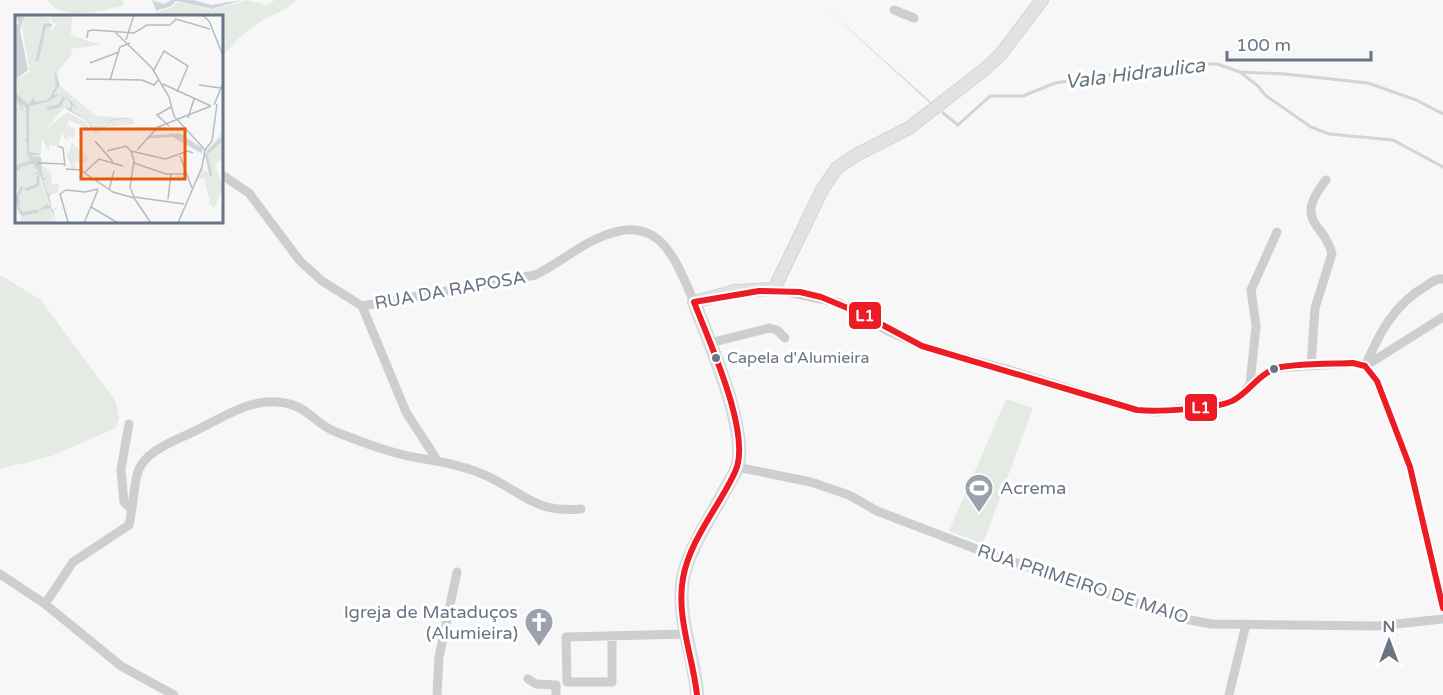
<svg xmlns="http://www.w3.org/2000/svg" width="1443" height="695" viewBox="0 0 1443 695" font-family="'Varela Round',sans-serif">
	<rect width="100%" height="100%" fill="#f7f7f7"/>
	<path fill="#e6eae5" d="M47 0H123V6C101 10 63 23 47 0Z
		M247 0 267 5 275 0H296C286 11 272 14 260 22 245 31 232 44 222 58V16H147L172 7 177 2 212 10Z
		M0 275 41 300 116 402 119 418 116 428 52 456 0 469Z
		M1006 399 1033 408 983 544 949 531Z"/>
	<path fill="#cfd5d9" d="M152 0 164 4 171 0H193L211 5 242 0 212 9 176 1 171 6 156 11Z
		M817 0 932 103 970 72 932 105Z"/>
	<g fill="none" stroke-linecap="round" stroke-linejoin="round">
		<path stroke="#cfd5d9" stroke-width="3" d="M1240 72 1258 86 1265 95 1311 127 1329 134 1393 140 1443 167
			M943 113 958 125 990 96H1023L1055 83 1116 74 1176 73 1203 64H1217L1240 72 1285 74 1368 83 1416 100 1443 114"/>
		<g stroke="#d3d4d5" stroke-width="14">
			<path id="secondary" d="M697 695C695 656 676 618 683 578 689 549 710 518 724 492 728 484 734 476 737 468 749 429 708 340 694 302L735 291 774 289 823 188 837 168 856 155 909 128 985 69 1000 55 1042 0"/>
		</g>
		<path stroke="#cdced0" stroke-width="9" d="M894 10 914 18
			M222 175 249 193 300 261 322 281 362 306
			M774 289 839 303 890 332 922 346 1006 369 1137 410 1155 412 1231 402 1242 395 1250 384 1275 368 1353 363 1365 366
			M362 306 535 275C558 264 573 250 594 240 657 209 673 253 694 302
			M362 306 406 412 437 460
			M710 343 769 328 777 330 785 338
			M1311 365 1315 308 1332 254C1325 222 1292 223 1326 180
			M1367 365 1443 317
			M1365 366 1377 381 1410 467 1443 608
			M1365 366C1379 334 1394 304 1426 286 1432 282 1436 278 1443 279
			M1250 384 1256 326 1251 290 1277 232
			M129 424 121 469 124 502 132 510
			M737 467 811 482 849 495 877 511 979 550 1180 618 1211 624 1377 626 1443 619
			M0 574 45 604 121 666 174 695
			M45 604 73 562 129 525C133 509 133 492 137 475 142 450 180 439 201 428 225 416 249 400 277 402 309 404 312 423 336 432 363 442 391 454 419 458 442 462 467 466 489 477 526 495 536 513 581 509
			M612 636V682H567L566 637 686 634
			M528 679 536 684 556 685V695
			M437 695 439 657 457 572
			M1229 695 1246 624"/>
		<use href="#secondary" stroke="#e1e2e3" stroke-width="12"/>
		<g stroke="#fff" stroke-width="10">
			<path id="bus-1" d="M694 302 759 291 800 292 821 297 862 314 922 346 1137 410C1155 412 1219 409 1234 400 1249 392 1257 376 1274 369 1288 363 1335 364 1353 363L1365 366
				M694 302C708 339 753 435 735 472 719 507 690 539 683 578 676 617 693 657 697 695
				M1365 366 1377 381 1410 467 1443 608"/>
		</g>
		<use href="#bus-1" stroke="#ed1c24" stroke-width="6"/>
	</g>
	<defs>
		<g id="stadium-pin" transform="scale(1.5)"><path d="M0 17L-7.5 6A9.5 9.5 0 1 1 7.5 6Z" fill="#9ba2ad" stroke="#fff"/><path d="M0-5a6.5 5 0 1 0 0 10a6.5 5 0 1 0 0-10ZM-3.5-1.8h7v3.6h-7Z" fill="#fff"/></g>
		<g id="church-pin" transform="scale(1.5)"><path d="M0 17L-7.5 6A9.5 9.5 0 1 1 7.5 6Z" fill="#9ba2ad" stroke="#fff"/><path d="M-1.2-6h2.4v3.5h3.3v2.4h-3.3V6h-2.4V-.1h-3.3v-2.4h3.3Z" fill="#fff"/></g>
	</defs>
	<g fill-rule="evenodd">
		<use href="#stadium-pin" x="979" y="488"/>
		<use href="#church-pin" x="539" y="622"/>
	</g>
	<g fill="#697585" stroke="#fff" stroke-width="2">
		<circle cx="716" cy="358" r="5"/>
		<circle cx="1274" cy="369" r="5"/>
	</g>
	<g text-anchor="middle" dominant-baseline="central" stroke-width="6" stroke-linejoin="round" paint-order="stroke">
		<g font-size="16" fill="#697585" stroke="#fff" text-anchor="start">
			<text x="727" y="358">Capela d'Alumieira</text>
		</g>
		<g font-size="18" fill="#697585" stroke="#fff">
			<text transform="translate(450 290) rotate(-10)">RUA DA RAPOSA</text>
			<text transform="translate(1083 584) rotate(18)">RUA PRIMEIRO DE MAIO</text>
		</g>
		<g font-size="18" fill="#697585" stroke="#fff" text-anchor="start">
			<text x="1000" y="488">Acrema</text>
			<text x="518" y="612" text-anchor="end">Igreja de Mataduços<tspan x="518" dy="21">(Alumieira)</tspan></text>
		</g>
		<g font-size="20" font-style="italic" fill="#657580" stroke="#fff">
			<text transform="translate(1135 74) rotate(-7)">Vala Hidraulica</text>
		</g>
	</g>
	<g transform="translate(15 15)">
		<rect width="208" height="208" fill="#f7f7f7"/>
		<path d="M10 0 34 2 37 20 38 12 44 9 37 8 35 0H57L56 20 86 30 56 34 57 39 43 56 44 69 38 79 32 86 13 89 0 76V65L15 57 7 14ZM45 71 81 101 117 103 120 109 89 112 80 120 73 106 57 96V91L54 87 55 93 48 94 28 117 52 97 70 107 75 115 54 105 51 114 54 111 61 114 58 124 52 120 54 125 49 123 48 117 43 131 34 130V137L27 124 26 138 24 145 22 147 24 142 14 137V91L34 87ZM0 81 12 96 10 124 6 125V127L10 126 12 140 21 151 39 208H6L5 190 1 193 0 182 5 181 0 169ZM208 116V143L200 150 208 171 199 194 192 186H195L189 164 182 163 187 154 194 158 191 136ZM57 128 75 144 64 149 60 146 61 154H57L51 138H54ZM28 151 36 158 37 169H44L42 178 33 179 28 165 34 161 28 164Z" fill="#e6eae5"/>
		<path d="M0 0H10L5 15 13 55 0 65V10L4 8ZM39 55 45 70 39 79 45 80 54 84 62 93 57 91V96L73 106 76 111 78 114H86L87 112 91 111 93 107 95 105 110 103H117L118 104 122 111 133 122 122 111 118 104 115 103 95 106 91 111 86 114 77 115 72 106 51 94 56 92 54 85 44 80 33 87 14 91V137L26 139 16 141 26 142 28 163 34 162 28 165 33 179 38 178 34 181 37 195 43 192 38 196 41 208 35 193 23 196 32 189 35 191 25 160 22 163 24 158 17 161 23 156 12 140 11 126 6 125 11 124V93L6 89 8 95V97L0 81V77L13 89 20 82V87L33 85 41 71Z" fill="#cfd5d9"/>
		<path fill="none" stroke="#cfd5d9" stroke-width="3" d="M22 46 30 10H37M32 94 44 91 49 83M156 119 187 137M134 122 165 120 187 135M192 138 209 122M191 139 196 161M3 156V151L20 146M10 175 23 170V161M4 191 2 182 7 172M3 192 7 199 23 196"/>
		<path fill="none" stroke="#b6bbc2" stroke-width="1.5" d="M187 0 194 6 209 43M100 17 137 53 154 82 159 101 190 135M72 23 73 16 78 15 119 18 132 10H155L161 4 195 14M111 25 119 0M75 48 104 37M139 55 149 36 173 51 162 77M71 64 127 65 139 70 144 64M95 65 105 32 115 28M148 69 196 91M184 70 206 73M199 90 209 66M173 103 179 84M154 111 142 100 156 92M80 126 98 147M43 131 48 133 50 151M122 135 143 112 196 91M190 135 197 126 202 89M92 136 111 131 116 136M116 136 150 144 173 136 178 138M116 136 119 146 115 172 119 182M165 141 177 173M23 148 50 149M119 148 151 159H171M51 154 65 155 98 177 119 183 136 208M69 158 84 144 108 151M94 175 99 156M119 182 169 189M153 184 156 159M76 192 103 208M53 207 45 179 51 175 70 177 83 174M69 208 83 175M163 208 187 152 190 135"/>
		<path fill="#e8590c" fill-opacity="0.15" stroke="#e8590c" stroke-width="3" d="M66 114H170V164H66Z"/>
		<rect width="208" height="208" fill="none" stroke="#697585" stroke-width="3"/>
	</g>
	<g stroke="#fff" stroke-width="2">
		<rect x="848" y="301" width="34" height="29" rx="6" fill="#ed1c24"/>
		<rect x="1184" y="393" width="34" height="29" rx="6" fill="#ed1c24"/>
	</g>
	<g font-size="16" text-anchor="middle" font-weight="bold" fill="#fff">
		<text x="865" y="321">L1</text>
		<text x="1201" y="413">L1</text>
	</g>
	<g transform="translate(1389 641)" stroke="#ffffff" stroke-width="4.5" paint-order="stroke">
	<path d="M0-4.5L10 22L0 15L-10 22Z" fill="#697585"/>
	<text y="-9" font-size="16" font-weight="bold" text-anchor="middle" fill="#697585">N</text>
	</g>
	<path d="M1227 51v9h144v-9" fill="none" stroke="#697585" stroke-width="3"/>
	<text x="1236" y="51" font-size="18" fill="#697585" stroke="#ffffff" stroke-width="4.5" paint-order="stroke">100 m</text>
</svg>
